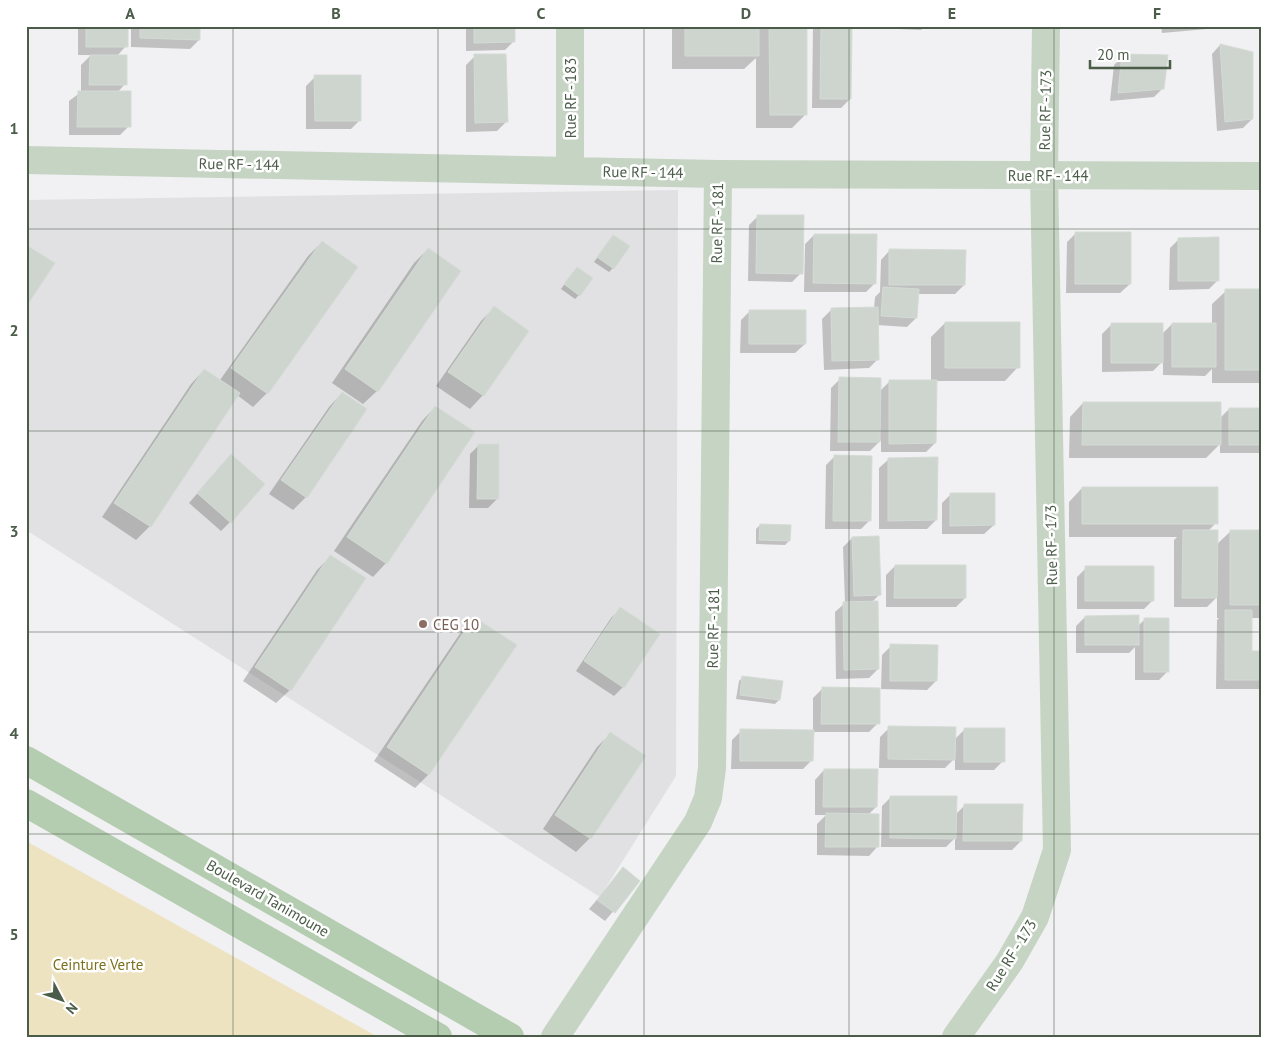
<svg xmlns="http://www.w3.org/2000/svg" width="1287" height="1063" viewBox="0 0 1287 1063" font-family="'PT Sans',sans-serif">
	<rect width="100%" height="100%" fill="#f1f0f2"/>
	<path fill="#e1e1e3" d="M678 190 676 776 600 897 26 530V200Z"/>
	<path fill="#ede3c1" d="M26 841 378 1037H26Z"/>
	<path fill="#0003" d="M78 26H127L126 46 117 56 125 84 117 93 129 126 120 135H69V101L81 92V65L91 55H78Z
		M135 26H199V40L190 49 131 47V29Z
		M379 26H458L380 29Z
		M466 26H513L514 41 505 50 466 51Z
		M672 26H805L806 114 792 128H756V58L744 69H672Z
		M813 26H924L921 30 851 27 850 99 841 108H812Z
		M1089 26H1152L1150 29H1088Z
		M1161 26H1241L1162 33Z
		M1220 45 1252 119 1243 128 1217 131 1212 54Z
		M475 56 506 122 497 131 466 132V65Z
		M1123 56 1163 88 1154 97 1110 101 1114 65Z
		M315 77 360 120 351 129H306V86Z
		M758 216 801 273 792 282 748 281 749 225Z
		M1076 233 1130 284 1120 293H1066L1067 242Z
		M814 235 875 283 866 292H804L805 244Z
		M613 237V268L609 272 594 262Z
		M1179 239 1218 280 1209 289 1169 290 1170 248Z
		M322 242 357 267 267 393 253 407 237 395 150 526 136 540 102 517 191 384 204 370 220 380 308 256Z
		M428 249 377 391 363 404 332 383 414 263Z
		M890 250 964 285 955 294H917L916 318 907 327 877 325 878 359 869 368 824 370 822 319 831 310 874 308 875 297 880 292 881 260Z
		M573 272 579 295 575 299 561 289Z
		M1261 290V383H1212V369L1205 376 1163 375V361L1153 371 1102 372V334L1111 325 1162 334 1172 324H1212V304L1226 291Z
		M494 308 483 395 470 409 436 386 481 321Z
		M750 311 805 344 795 353H740L741 320Z
		M945 323 1018 367 1005 381H935V443L926 452H881V440L870 451H830L831 388 840 379 880 391 890 381H931V337Z
		M342 393 306 497 293 510 269 494 329 407Z
		M1083 403 1219 419 1229 409H1261V453H1220V444L1206 458H1069L1070 417Z
		M435 407 473 433 386 563 373 577 334 551 422 421Z
		M479 445 497 499 488 508H469L470 454Z
		M835 456 870 520 861 529H825L826 465Z
		M889 459 936 520 927 529H879V468Z
		M222 465 230 522 221 531 189 503Z
		M1082 488 1216 523 1208 531 1216 545 1231 531H1261V618H1251V653H1261V689H1216L1217 620 1219 618H1217V597L1207 607H1174V540L1177 537H1069V502Z
		M951 494 994 525 984 534H942V503Z
		M760 525 789 541 785 545 756 544V529Z
		M852 538 879 595 871 603 878 669 869 678 836 679 835 612 845 603 843 547Z
		M330 557 290 690 276 703 243 681 317 570Z
		M895 566 965 598 956 607H886V575Z
		M1086 568 1153 600 1144 609H1077V577Z
		M620 609 623 687 614 696 576 671 611 618Z
		M1085 617 1138 626 1145 619 1168 671 1159 680H1135V647L1129 653H1076V626Z
		M474 619 515 646 428 775 415 788 374 761 461 632Z
		M891 646 936 681 927 690 879 689 878 723 869 732H812V760L803 769H731L732 740 741 731H813V698L822 689H881L882 655Z
		M743 677 779 700 775 704 736 699 739 681Z
		M889 728 955 739 965 729 1003 761 994 770H955V758L945 768H879L880 737Z
		M610 734 644 757 590 838 576 852 543 829 597 747Z
		M824 770 876 807 868 815 878 846 869 856 817 855V824L826 815H815V780Z
		M891 797 956 814 965 805 1021 841 1012 850H955V838L946 847H881L882 806Z
		M623 869 639 881 605 921 589 909Z"/>
	<path fill="#ced4ce" stroke="#d4dbd5" d="M86 26H128V47H86Z
		M140 26H200V40L140 38Z
		M474 26H515V42L474 43Z
		M685 26H759V56H685Z
		M769 26H807V115H770Z
		M821 26H852L851 99H820Z
		M1220 44 1253 52V119L1225 122Z
		M474 54H506L508 122 475 123Z
		M1122 54 1168 55 1164 89 1118 93Z
		M90 55H127V85H89Z
		M314 75H361V121H315Z
		M78 91H131V127H77Z
		M757 215H804L803 274 756 273Z
		M1075 232H1131V284H1075Z
		M814 234H877L876 284 813 283Z
		M613 235 630 246 614 269 597 257Z
		M1219 237V281H1178V238Z
		M322 241 358 267 268 394 231 368Z
		M26 245 55 263 26 307Z
		M428 248 461 271 378 392 345 369Z
		M889 249 966 250 965 285H889Z
		M577 267 593 278 580 296 564 284Z
		M883 287 919 289 917 318 881 316Z
		M1225 289H1261V370H1225Z
		M494 306 529 331 484 396 448 372Z
		M878 307 879 360 832 361 831 308Z
		M749 310H806V344H749Z
		M945 322H1020V368H945Z
		M1111 323H1163V363H1111Z
		M1172 323H1216V367H1172Z
		M204 369 240 393 151 527 114 503Z
		M839 377 881 378 880 442H838Z
		M889 380H937L936 443 889 444Z
		M342 392 367 409 307 498 281 480Z
		M1083 402H1221V445H1082Z
		M435 406 475 432 387 564 347 537Z
		M1229 408H1261V445H1229Z
		M478 444H499V499H477Z
		M231 454 265 484 231 523 197 493Z
		M834 455 872 456 871 521H833Z
		M938 457 937 520 888 521V458Z
		M1082 487H1218V524H1082Z
		M950 493H995V525L950 526Z
		M760 524 791 525 790 541 759 540Z
		M1183 530H1218L1217 598H1182Z
		M1230 530H1261V605H1230Z
		M879 536 881 595 854 596 852 537Z
		M330 555 366 578 291 691 255 667Z
		M895 565H966V598H894Z
		M1085 566H1154V601H1085Z
		M878 601 879 669 844 670 843 602Z
		M620 607 660 634 624 688 584 661Z
		M1225 610H1252V651H1261V680H1225Z
		M1139 615V645H1085V616Z
		M474 617 517 645 429 775 387 747Z
		M1144 618H1169V672H1144Z
		M890 644 938 645 937 681H890Z
		M742 676 783 681 780 700 740 695Z
		M822 687 880 688V724H821Z
		M888 726 956 727 955 760 888 759Z
		M964 728H1005V762H964Z
		M740 729 814 730 813 761H740Z
		M610 732 646 756 591 839 555 815Z
		M824 769H878L877 807H823Z
		M890 796H957L956 839 890 838Z
		M964 804H1023L1022 841H963Z
		M826 813 879 814V847H825Z
		M623 867 640 881 615 913 597 900Z"/>
	<g fill="none" stroke-linecap="round" stroke-linejoin="round">
		<path stroke="#c6d4c4" stroke-width="28" d="M570 26V171
			M26 160 718 174 1261 176
			M555 1037 698 822 708 798 712 768 718 174
			M956 1037 1010 961 1035 917 1057 850 1044 175 1046 26"/>
		<path stroke="#b4cdb1" stroke-width="28" d="M26 760 510 1037
			M26 803 438 1037"/>
	</g>
	<path fill="none" stroke="#4b5c49" stroke-width="1" stroke-opacity="0.55" d="M233 26V1037M438 26V1037M644 26V1037M849 26V1037M1054 26V1037M26 229H1261M26 431H1261M26 632H1261M26 834H1261"/>
	<circle fill="#8d6e63" stroke="#fff" stroke-width="2" cx="423" cy="624" r="5"/>
	<g text-anchor="middle" dominant-baseline="central" stroke-width="5" stroke-linejoin="round" paint-order="stroke">
		<g font-size="15" fill="#4b5c49" stroke="#fff">
			<text transform="translate(570 98) rotate(-90)">Rue RF - 183</text>
			<text transform="translate(1045 110) rotate(-89)">Rue RF - 173</text>
			<text transform="translate(239 164) rotate(1)">Rue RF - 144</text>
			<text transform="translate(643 172) rotate(1)">Rue RF - 144</text>
			<text x="1048" y="175">Rue RF - 144</text>
			<text transform="translate(717 223) rotate(-89)">Rue RF - 181</text>
			<text transform="translate(1051 545) rotate(-91)">Rue RF - 173</text>
			<text transform="translate(713 628) rotate(-89)">Rue RF - 181</text>
			<text transform="translate(268 898) rotate(30)">Boulevard Tanimoune</text>
			<text transform="translate(1011 955) rotate(-58)">Rue RF - 173</text>
		</g>
		<g font-size="15" fill="#785e54" stroke="#fff" text-anchor="start">
			<text x="433" y="624">CEG 10</text>
		</g>
		<g font-size="15" fill="#7b701c" stroke="#fff">
			<text x="98" y="964">Ceinture Verte</text>
		</g>
	</g>
	<rect width="1287" height="1063" fill="none" stroke="#ffffff" stroke-width="55"/>
	<g transform="translate(62 1000) rotate(131)" stroke="#ffffff" stroke-width="4" paint-order="stroke">
	<path d="M0-4L9 19L0 12L-9 19Z" fill="#4b5c49"/>
	<text y="-8" font-size="14" font-weight="bold" text-anchor="middle" fill="#4b5c49">N</text>
	</g>
	<path d="M1090 60v8h80v-8" fill="none" stroke="#4b5c49" stroke-width="2.5"/>
	<text x="1097" y="60" font-size="15" fill="#4b5c49" stroke="#ffffff" stroke-width="4" paint-order="stroke">20 m</text>
	<rect x="28" y="28" width="1232" height="1008" fill="none" stroke="#4b5c49" stroke-width="2"/>
	<g font-size="16" text-anchor="middle" font-weight="bold" fill="#4b5c49">
		<text x="130" y="19">A</text>
		<text x="336" y="19">B</text>
		<text x="541" y="19">C</text>
		<text x="746" y="19">D</text>
		<text x="952" y="19">E</text>
		<text x="1157" y="19">F</text>
		<text x="14" y="134">1</text>
		<text x="14" y="336">2</text>
		<text x="14" y="537">3</text>
		<text x="14" y="739">4</text>
		<text x="14" y="940">5</text>
	</g>
</svg>
